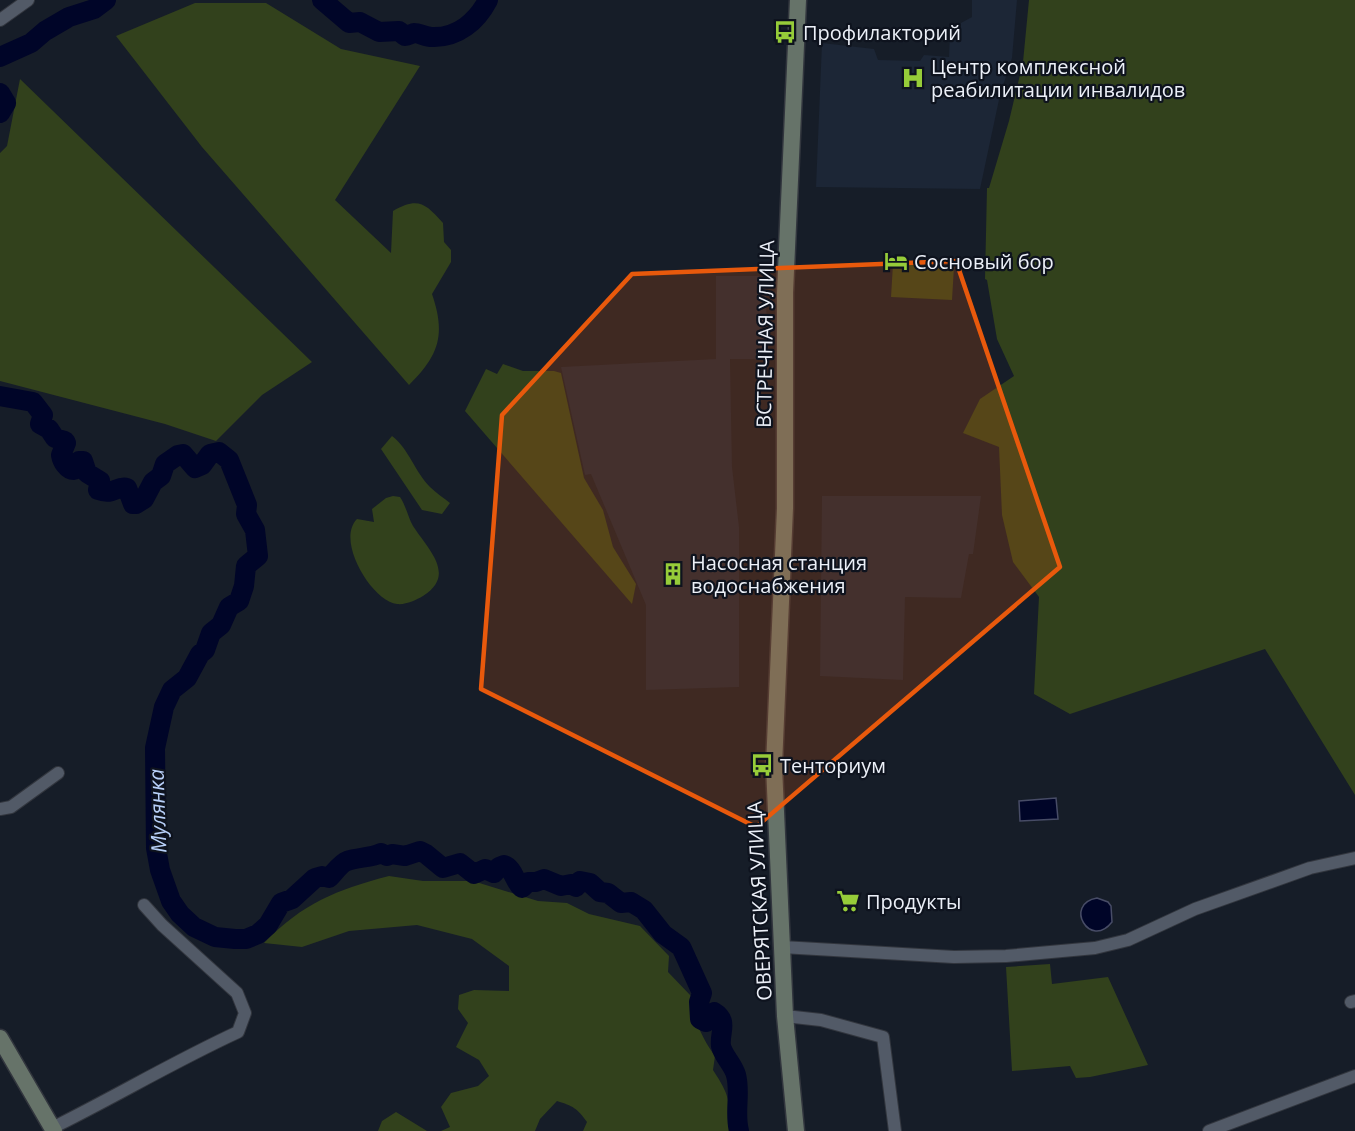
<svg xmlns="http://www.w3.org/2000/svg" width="1355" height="1131" viewBox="0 0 1355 1131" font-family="'Open Sans',sans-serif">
	<rect width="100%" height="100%" fill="#161d28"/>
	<path fill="#1c2636" d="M972 0H1017L1012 58 1000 95 980 189 816 187 822 43 874 49 878 60 920 61 924 55 949 57 950 34H961V23L972 17Z
		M716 276H760L766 278 767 359H730L732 467 739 527V687L646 690V605L591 474 585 475 561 367 716 359Z
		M822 496H981L973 554H969L961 598 905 597 903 680 820 676Z"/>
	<path fill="#32411c" d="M1029 0H1355V795L1265 649 1070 714 1034 694 1039 597 1013 562 1002 515 999 447 963 433 980 399 1014 376 997 339 987 280 985 279 987 188H989L1009 121 1023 62Z
		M195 3H266L341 49 420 66 335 200 391 253 393 211C418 197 425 203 443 223L444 242 451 250V262L432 294C446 335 439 355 409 385L202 147 116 36Z
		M20 79 312 362 262 395 216 441 165 424 0 381V153L7 146Z
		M893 264 954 267 952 300 891 297Z
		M503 364 523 371H554L561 373 584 478 603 510 613 547 636 584 632 604 465 411 486 369 497 374Z
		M392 436C409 449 415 472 430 487 436 493 444 498 450 503L442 514 422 510 381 449Z
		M393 496 400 497C406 506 408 517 413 526 428 549 457 575 423 596 416 600 406 605 397 604 373 602 335 541 357 519L374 522 372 509 386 498Z
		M389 876 423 881H473L538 901 567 903 589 914 640 926 669 956 668 972 691 996C691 1015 703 1040 715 1056L713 1070C730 1096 730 1101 730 1131H583L587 1122C577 1108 573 1106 557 1101L540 1119 535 1131H441L450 1127 441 1107 451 1093 478 1086 489 1076 479 1060 456 1047 468 1023 458 1009 459 995 474 990 509 991V966L472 939 417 925 349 931 302 947 264 943C303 903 336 890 389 876Z
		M1050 964 1052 984 1108 977 1148 1065 1090 1077 1076 1078 1070 1066 1012 1071 1006 967Z
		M396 1112 427 1131H378L382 1121Z"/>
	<path fill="#000528" stroke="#474c66" stroke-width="1.5" d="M1056 798 1058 819 1020 821 1019 801Z
		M1097 898 1108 902 1111 906 1112 922C1090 950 1063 904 1097 898Z"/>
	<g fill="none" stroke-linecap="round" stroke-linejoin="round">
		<path stroke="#000528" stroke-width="20" d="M322 0 349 23 360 22 379 32 399 31 405 36C408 36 411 34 414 33 419 33 426 37 432 37 458 38 477 21 488 0
			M0 57 31 43 45 31 69 17 94 9 106 0
			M0 93 6 103 0 113
			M0 396 33 402 43 415 40 424 49 429 55 438 65 441 66 443 61 455C62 461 67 470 74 470L78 466 79 461H83L87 473 100 481 98 490C114 496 117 485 127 488L133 504H136L144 499 153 482 161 476 165 464 178 455 183 454 195 468 202 465 210 454 219 452 229 460 247 505 246 514 255 530 258 556 246 566 244 586 239 601 229 607 221 625 211 633 205 650 200 654 187 678 172 690 164 707 155 748 156 848 160 870 171 901 180 914 194 927 215 937 235 939H246L258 934 268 925 281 903 292 899 315 878 322 876 329 878C334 873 341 863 347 861 358 857 371 858 381 853L387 856 392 854 405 856 420 851 426 854 443 868 460 863 474 874 485 869 494 873 499 867 504 865C514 869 514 881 522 888L528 882H536L544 879 561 886 571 884 576 887 580 881 590 883 600 892 608 893 621 903 631 902 644 910 663 934 681 947 683 951 702 993 699 1002 700 1019 706 1022 714 1012C729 1021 719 1033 721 1046 723 1056 733 1064 736 1075 741 1093 734 1112 739 1131"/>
		<g stroke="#32363e" stroke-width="14">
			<path id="street" d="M0 20 28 0
				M0 809 11 807 58 773
				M782 947 954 957 1006 956 1095 948 1128 940 1195 909 1310 868 1355 858
				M1351 1002 1355 1001
				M785 1016 821 1020 883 1037 895 1131
				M51 1126 58 1125C118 1095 177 1060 238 1032L245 1013 237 993 162 925 144 905
				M1209 1131 1355 1076"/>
		</g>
		<g stroke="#32363e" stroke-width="19">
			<path id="secondary" d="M0 1038 54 1131
				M796 1131 785 1016 774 766 785 508V293L798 0"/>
		</g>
		<use href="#street" stroke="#525a67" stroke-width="12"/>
		<use href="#secondary" stroke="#667369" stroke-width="16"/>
	</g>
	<path fill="#e8590c" fill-opacity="0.2" stroke="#e8590c" stroke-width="4.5" stroke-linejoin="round" d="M956 261 1060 567 756 827 481 689 502 415 632 274Z"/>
	<defs>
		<g id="bus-bare" transform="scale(1.8)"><path d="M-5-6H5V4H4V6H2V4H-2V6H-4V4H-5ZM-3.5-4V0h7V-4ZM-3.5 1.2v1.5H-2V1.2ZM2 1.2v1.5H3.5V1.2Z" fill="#96cc39" stroke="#0e131e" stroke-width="2.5" paint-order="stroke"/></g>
		<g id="hospital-bare" transform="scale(1.8)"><path d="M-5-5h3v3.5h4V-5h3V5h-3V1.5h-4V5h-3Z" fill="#96cc39" stroke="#0e131e" stroke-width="2.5" paint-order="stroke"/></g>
		<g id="hotel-bare" transform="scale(1.8)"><path d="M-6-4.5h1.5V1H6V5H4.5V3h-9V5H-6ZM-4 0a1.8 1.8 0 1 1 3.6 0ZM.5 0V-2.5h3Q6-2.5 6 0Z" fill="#96cc39" stroke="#0e131e" stroke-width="2.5" paint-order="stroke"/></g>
		<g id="building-bare" transform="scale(1.8)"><path d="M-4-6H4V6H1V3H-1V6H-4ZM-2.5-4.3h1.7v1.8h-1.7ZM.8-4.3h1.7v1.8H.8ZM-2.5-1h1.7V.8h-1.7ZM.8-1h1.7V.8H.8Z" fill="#96cc39" stroke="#0e131e" stroke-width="2.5" paint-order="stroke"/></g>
		<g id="supermarket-bare" transform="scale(1.8)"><path d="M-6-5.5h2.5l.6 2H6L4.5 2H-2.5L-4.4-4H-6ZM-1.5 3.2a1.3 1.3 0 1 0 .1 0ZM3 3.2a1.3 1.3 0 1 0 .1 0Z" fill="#96cc39" stroke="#0e131e" stroke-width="2.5" paint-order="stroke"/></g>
	</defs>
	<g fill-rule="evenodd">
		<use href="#bus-bare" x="785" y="32"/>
		<use href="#hospital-bare" x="913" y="78"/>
		<use href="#hotel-bare" x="896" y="261"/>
		<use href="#building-bare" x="673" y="574"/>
		<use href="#bus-bare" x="762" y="765"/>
		<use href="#supermarket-bare" x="848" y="901"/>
	</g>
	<g text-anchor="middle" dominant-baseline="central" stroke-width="4.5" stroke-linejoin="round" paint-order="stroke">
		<g font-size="20" fill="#ecf0f8" stroke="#0e131e" text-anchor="start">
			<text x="803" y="32">Профилакторий</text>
			<text x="931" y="66">Центр комплексной<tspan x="931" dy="23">реабилитации инвалидов</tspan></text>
			<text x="914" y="261">Сосновый бор</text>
			<text x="691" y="562">Насосная станция<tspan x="691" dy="23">водоснабжения</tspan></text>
			<text x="780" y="765">Тенториум</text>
			<text x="866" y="901">Пpoдукты</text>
		</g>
		<g font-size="20" fill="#ecf0f8" stroke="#0e131e">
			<text transform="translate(765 334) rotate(-89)">ВСТРЕЧНАЯ УЛИЦА</text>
			<text transform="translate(759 901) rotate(-93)">ОВЕРЯТСКАЯ УЛИЦА</text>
		</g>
		<g font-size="21" font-style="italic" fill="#b8d0f9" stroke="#0e131e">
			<text transform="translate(157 811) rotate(-92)">Мулянка</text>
		</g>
	</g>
</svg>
